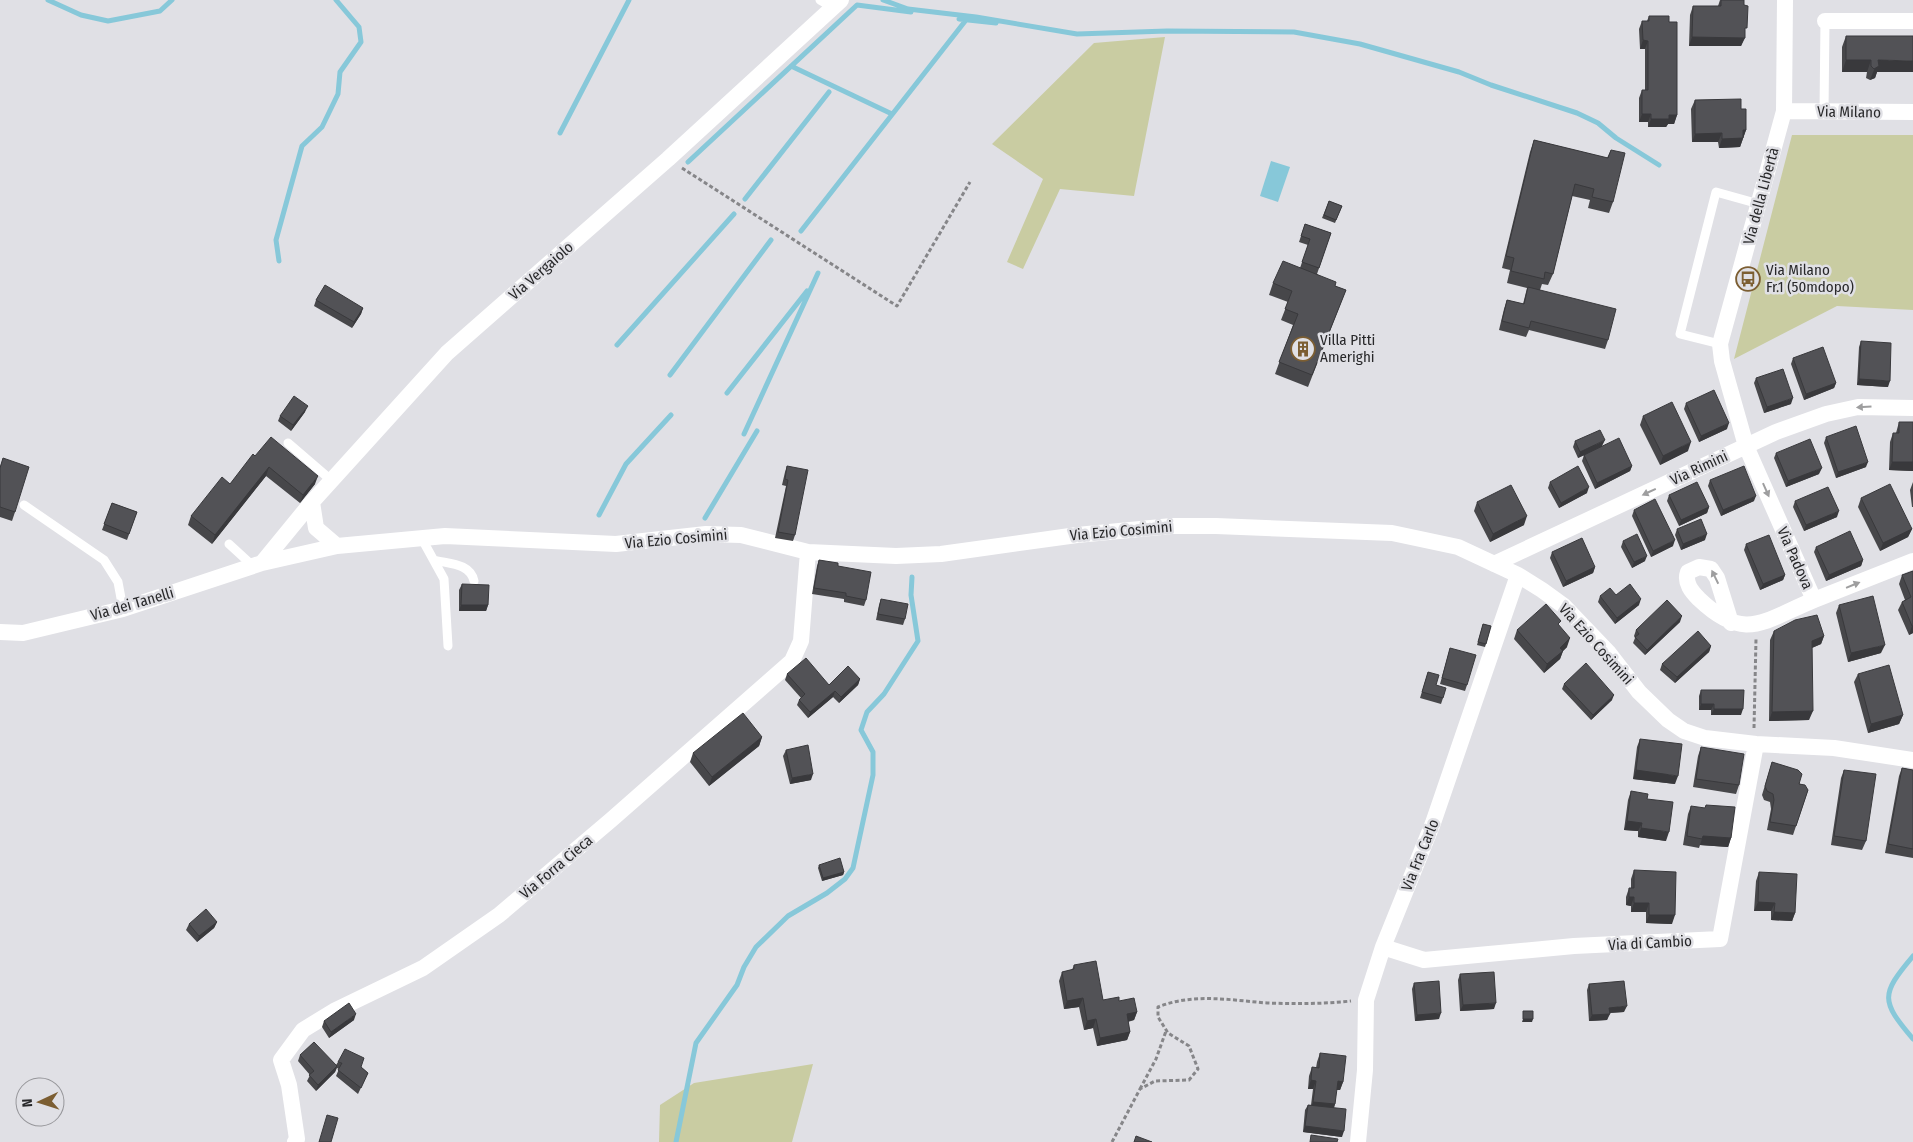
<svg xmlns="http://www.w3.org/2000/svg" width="1913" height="1142" viewBox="0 0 1913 1142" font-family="'Fira Sans Condensed',sans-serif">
	<rect width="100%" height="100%" fill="#e0e0e5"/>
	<path fill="#c9cca2" d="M1165 37 1134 196 1060 189 1023 269 1007 262 1043 179 992 144 1094 43Z
		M1792 135H1913V310L1837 306 1734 359Z
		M813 1064 792 1142H659L660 1105 694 1083Z"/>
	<path fill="#87c8d9" d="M1271 161 1290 167 1278 202 1260 196Z"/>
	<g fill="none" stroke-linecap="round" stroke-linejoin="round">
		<path stroke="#87c8d9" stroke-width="5" d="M48 0 81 15 108 21 160 11 172 0
			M883 0 908 9 976 17 1077 34 1167 31 1294 32 1360 44 1459 72 1491 85 1577 113 1598 123 1616 138 1659 165
			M959 19 996 23
			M791 66 892 114
			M560 133 629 0
			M688 162 857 5 911 12
			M745 199 829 92
			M801 231 966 20
			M279 261 276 240 302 146 322 127 338 94 340 72 361 42 359 27 336 0
			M617 345 734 214
			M670 375 771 240
			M727 393 807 291
			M744 434 818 273
			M599 515 626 464 671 415
			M705 518 757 431
			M1913 956C1880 995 1881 1001 1913 1039
			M676 1142 696 1043 737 985 744 967 756 947 788 916 827 893 845 879 853 868 873 775V752L861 730 867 712 884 694 918 641 911 595 912 577"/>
		<path stroke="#868689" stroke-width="3" stroke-dasharray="4 2.5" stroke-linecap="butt" d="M682 168 897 306 970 182
			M1754 728 1756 639
			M1140 1089 1156 1059 1166 1031
			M1112 1142 1140 1089 1155 1081 1189 1080 1198 1069 1189 1046 1168 1033 1158 1017V1007C1193 993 1230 1000 1267 1003 1296 1004 1323 1004 1351 1001"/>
		<path stroke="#fff" stroke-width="9" d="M820 0 834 8
			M1824 111 1825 21
			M1720 344 1680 334 1716 192 1759 204
			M288 443 331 480
			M24 505 104 560 118 582 123 609
			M422 539 444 579 448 646
			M229 544 253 566
			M434 560C449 564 470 563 474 581"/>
		<path stroke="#fff" stroke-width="16" d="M1785 0 1784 111 1720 344 1722 361 1746 446 1814 600 1913 561
			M1825 21H1913
			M1784 111 1913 112
			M312 502 316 528 337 546
			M262 563 312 502 447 353 668 159 841 0
			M1494 564 1776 432 1826 414 1858 407 1913 408
			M1731 623 1717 578 1711 569 1699 567 1688 572C1684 583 1692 592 1699 599 1745 643 1763 621 1814 600
			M0 632 23 633 123 609 262 563 337 546 445 536 616 544 706 534 741 535 808 552 896 556 941 554 1077 535 1172 526H1216L1392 533 1458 547 1518 575 1542 590 1564 606 1608 652 1639 692 1668 720 1684 731 1705 738 1756 744 1834 748 1913 760
			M1383 947 1424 960 1574 946 1720 939 1756 744
			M295 1142 297 1139 289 1085 281 1060 303 1030 334 1011 423 968 499 915 611 820 792 661 801 641 808 552
			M1358 1142 1365 1070 1366 1000 1383 947 1433 823 1518 575"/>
	</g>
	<path fill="#47474a" d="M1720 0 1744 5 1745 36 1741 46H1689L1690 15 1693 6H1718Z
		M1649 16 1669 22 1677 115 1674 124H1668L1666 127H1648V122H1639V98L1642 90H1645V49H1640L1639 29 1642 21H1647Z
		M1846 36H1913L1877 72 1875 78 1870 80 1866 78 1867 72H1842V47Z
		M1695 100 1741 109 1746 130 1740 147 1719 148 1718 142H1692L1691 109Z
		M1534 140 1607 158 1611 150 1613 202 1609 213 1588 208 1590 200 1572 196 1553 274 1548 285 1542 284 1540 290 1608 340 1605 349 1529 330 1526 337 1499 330 1504 309 1507 300 1523 304 1527 288 1507 283 1510 270 1502 268 1530 152Z
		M1329 201 1342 206 1335 223 1322 218Z
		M1305 224 1331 233 1317 274 1335 286 1346 290 1308 387 1275 374 1293 325 1281 320 1288 302 1269 295 1273 283 1300 268 1308 245 1299 242Z
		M316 300 363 308 361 314 352 328 314 306Z
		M1861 341 1888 387 1857 385 1859 347Z
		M1793 358 1836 383 1834 388 1804 400 1791 364Z
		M1756 378 1791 404 1764 413 1754 383Z
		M1686 403 1727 429 1699 442 1684 409Z
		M305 412 291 431 278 421 280 416Z
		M1643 416 1688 451 1660 465 1640 425Z
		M1899 422H1913V471L1889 470 1890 442 1893 433H1896Z
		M1826 437 1866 467 1836 478 1824 443Z
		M1575 441 1602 446 1632 466 1630 471 1595 489 1582 461 1584 455 1600 448 1578 458 1573 447Z
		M1776 453 1819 474 1786 487 1774 458Z
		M255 456 315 484 300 503 266 476 212 544 188 525 191 516 230 484Z
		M3 458 15 512 12 521 0 517V467Z
		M787 466 795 535 793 541 775 538 786 486 782 485 785 472Z
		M1710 480 1754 501 1721 516 1708 486Z
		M1550 482 1587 493 1559 508 1548 488Z
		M1913 482V507H1912L1910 490Z
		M1669 495 1709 507 1707 513 1679 526 1667 501Z
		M1861 498 1912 529 1908 537 1880 551 1858 507Z
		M1795 501 1837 517 1804 531 1793 507Z
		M1477 502 1524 525 1490 542 1474 511Z
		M112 503 137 512 127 540 102 530Z
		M1634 510 1673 546 1651 557 1632 516Z
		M1677 529 1705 540 1681 550 1675 535Z
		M1623 541 1645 561 1632 568 1621 547Z
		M1746 544 1785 575 1783 580 1760 590 1744 550Z
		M1816 547 1863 560 1861 566 1826 581 1814 552Z
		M1552 552 1595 567 1593 573 1563 587 1550 558Z
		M819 560 838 566 866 600 864 606 844 602V599L812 594 817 566Z
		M1913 571V633L1909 635 1898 610 1902 602 1905 600 1899 584 1902 575Z
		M462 584 488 605 486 611H459V590Z
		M1616 595 1639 605 1615 624 1598 602 1600 596Z
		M881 599 905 619 903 625 876 620 879 605Z
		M1839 605 1881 653 1848 662 1836 613Z
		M1680 622 1645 655 1633 643 1635 638 1634 636 1636 630Z
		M1483 624 1491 626 1485 647 1477 645Z
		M1559 626 1567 647 1563 651 1560 659 1544 673 1514 639 1517 630Z
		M1774 631 1824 636 1821 644 1812 648 1809 720 1769 721 1770 640Z
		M1711 646 1709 652 1675 683 1660 670 1662 664Z
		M1450 648 1467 685 1465 691 1440 684Z
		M1428 672 1443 698 1441 704 1420 698Z
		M787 674 829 685 860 679 858 685 839 703 833 697 808 718 797 705 799 700 801 698 785 680Z
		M1858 674 1903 715 1899 724 1868 733 1854 682Z
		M1564 684 1612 700 1591 720 1562 689Z
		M1701 690 1741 715H1711V710H1699V696Z
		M762 737 759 746 709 786 690 762 693 753Z
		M1640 739 1675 784 1633 779 1637 747Z
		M1701 747 1739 785 1736 794 1693 787 1698 756Z
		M786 750 811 780 790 784 783 756Z
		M1772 762 1808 790 1793 835 1767 830 1771 809 1770 802 1764 800 1762 795Z
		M1902 768 1913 770V858L1885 853 1899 776Z
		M1844 770 1866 841 1862 850 1831 845 1841 778Z
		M1631 791 1647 799 1666 841 1638 837V831L1624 830 1628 800Z
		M1691 806 1731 838 1728 847 1700 845 1699 848 1683 845 1688 814Z
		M819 865 844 872 843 875 822 881 818 868Z
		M1634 870 1672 924 1646 923V912H1631V906L1626 905V897L1629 888H1631V879Z
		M1759 872 1795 913 1792 921 1771 920V911H1754L1756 881Z
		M217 922 214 928 197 942 186 930 189 924Z
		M1074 965 1103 1000 1119 1001 1137 1012 1134 1020 1128 1022 1130 1032 1127 1040 1097 1046 1093 1028 1084 1030 1079 1007 1064 1009 1059 981 1062 972 1072 970Z
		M1460 974 1494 1009 1460 1011 1458 980Z
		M1414 983 1439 1019 1415 1021 1412 989Z
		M1589 984 1624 1012 1609 1013 1607 1020 1589 1021 1587 990Z
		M354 1020 329 1038 322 1027 324 1021Z
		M1320 1053 1343 1082 1340 1090H1336L1335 1104 1334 1108 1342 1137 1303 1132 1305 1110 1308 1105H1311L1313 1089H1308L1309 1076 1312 1067 1316 1068 1317 1062Z
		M300 1055 336 1065 338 1062 361 1067 368 1073 358 1094 336 1076 339 1069 337 1068 335 1072 316 1091 307 1081 310 1075 298 1061Z"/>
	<path fill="#39393c" d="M1692 37 1745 38 1741 46H1689Z
		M1643 40 1648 41 1645 49H1640Z
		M1846 60H1871L1867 72H1842Z
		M1878 60 1913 61V72H1877L1875 78 1870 80Z
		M1642 114H1651L1648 122H1639Z
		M1669 115H1677L1674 124H1668L1666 127H1648L1651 119Z
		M1743 130H1746L1740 147 1719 148 1722 139Z
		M1722 133 1718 142H1692L1695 134Z
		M363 308 361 314 352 328 354 322Z
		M1859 379 1890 381 1888 387 1857 385Z
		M1836 383 1834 388 1804 400 1806 394Z
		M1793 398 1791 404 1764 413 1767 407Z
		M308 406 305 412 291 431 293 425Z
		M1729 423 1727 429 1699 442 1701 436Z
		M1605 440 1602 446 1578 458 1580 452Z
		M1691 442 1688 451 1660 465 1663 456Z
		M1868 462 1866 467 1836 478 1838 472Z
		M1892 462H1913V471L1889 470Z
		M1632 466 1630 471 1595 489 1597 483Z
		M269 467 266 476 212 544 215 535Z
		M1822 468 1819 474 1786 487 1788 481Z
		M318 476 315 484 300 503 303 495Z
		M1589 487 1587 493 1559 508 1561 503Z
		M1756 496 1754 501 1721 516 1723 510Z
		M1709 507 1707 513 1679 526 1681 520Z
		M1839 511 1837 517 1804 531 1806 525Z
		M1527 516 1524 525 1490 542 1493 534Z
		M1912 529 1908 537 1880 551 1883 543Z
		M1707 534 1705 540 1681 550 1683 544Z
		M1675 540 1673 546 1651 557 1653 551Z
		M1647 556 1645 561 1632 568 1634 562Z
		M1863 560 1861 566 1826 581 1829 575Z
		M1595 567 1593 573 1563 587 1566 581Z
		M1785 575 1783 580 1760 590 1763 584Z
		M1641 599 1639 605 1615 624 1617 618Z
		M461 605H488L486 611H459Z
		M1682 616 1680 622 1645 655 1647 650Z
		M1912 626H1913V633L1909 635Z
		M1824 636 1821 644 1809 649 1812 641Z
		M1570 638 1567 647 1563 651 1560 659 1544 673 1547 664 1560 648Z
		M1885 645 1881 653 1848 662 1851 653Z
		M1711 646 1709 652 1675 683 1677 677Z
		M860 679 858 685 839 703 841 697Z
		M835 691 833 697 808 718 810 712Z
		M1614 695 1612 700 1591 720 1593 715Z
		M1701 704H1714L1711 710H1699Z
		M1714 709H1743L1741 715H1711Z
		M1813 711 1809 720 1769 721 1772 712Z
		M1903 715 1899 724 1868 733 1871 724Z
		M762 737 759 746 709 786 712 777Z
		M1636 770 1678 776 1675 784 1633 779Z
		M813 774 811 780 790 784 792 778Z
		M1627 821 1642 823 1638 831 1624 830Z
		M1641 828 1669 832 1666 841 1638 837Z
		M1703 836 1731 838 1728 847 1700 845Z
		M844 872 843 875 822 881 823 878Z
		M1629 897H1634L1631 906 1626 905Z
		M1758 902 1775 903 1771 911H1754Z
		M1634 903H1649L1646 912H1631Z
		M1774 912 1795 913 1792 921 1771 920Z
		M1649 915H1675L1672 924 1646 923Z
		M217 922 214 928 197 942 199 936Z
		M1083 998 1079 1007 1064 1009 1067 1001Z
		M1496 1003 1494 1009 1460 1011 1463 1005Z
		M1627 1006 1624 1012 1607 1013 1609 1008Z
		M1137 1012 1134 1020 1124 1022 1127 1014Z
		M1441 1013 1439 1019 1415 1021 1417 1015Z
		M356 1014 354 1020 329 1038 331 1032Z
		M1610 1014 1607 1020 1589 1021 1592 1015Z
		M1096 1019 1093 1028 1084 1030 1087 1021Z
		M1523 1019H1533L1532 1022H1522Z
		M1130 1032 1127 1040 1097 1046 1100 1038Z
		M337 1066 335 1072 316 1091 318 1085Z
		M1311 1080 1316 1081 1313 1089H1308Z
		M1338 1081 1343 1082 1340 1090H1334Z
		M1313 1102 1335 1104 1332 1113 1310 1111Z
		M1305 1126 1344 1131 1342 1137 1303 1132Z"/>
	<path fill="#525256" stroke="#39393c" d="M1721 0H1744V5L1748 6 1747 28H1745V38L1692 37 1693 6H1721Z
		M1649 16H1669V22H1677V115H1669V119H1651V114H1642V90H1648V41L1643 40 1642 21H1649Z
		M1846 36H1913V61L1878 60 1879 66 1874 69 1871 66V60H1846Z
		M1741 99V109H1746V130H1743V138L1722 139V133L1695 134V100Z
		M1534 140 1608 158 1611 150 1625 153 1613 202 1592 197 1594 189 1575 184 1553 274 1545 272 1544 279 1511 271 1514 258 1506 256Z
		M1329 201 1342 206 1336 220 1324 215Z
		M1305 224 1331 233 1319 268 1302 262 1310 239 1301 236Z
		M1283 261 1336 282 1335 286 1346 290 1312 375 1279 362 1298 314 1285 309 1292 291 1273 283Z
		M325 285 363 308 354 322 316 300Z
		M1528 287 1616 309 1608 340 1531 321 1529 328 1502 321 1507 300 1524 304Z
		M1861 341 1891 343 1890 381 1859 379Z
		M1823 347 1836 383 1806 394 1793 358Z
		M1783 369 1793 398 1767 407 1756 378Z
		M1714 390 1729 423 1701 436 1686 403Z
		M294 396 308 406 293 425 280 416Z
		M1672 402 1691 442 1663 456 1643 416Z
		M1899 422H1913V462H1892L1893 433H1899Z
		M1856 426 1868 462 1838 472 1826 437Z
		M1600 430 1605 440 1580 452 1575 441Z
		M271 437 318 476 303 495 269 467 215 535 191 516 222 477 230 484 253 454 255 456Z
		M1619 438 1632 466 1597 483 1584 455Z
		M1810 439 1822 468 1788 481 1776 453Z
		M3 458 29 467 15 512 0 507V468Z
		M787 466 808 470 795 535 778 532 788 480 785 479Z
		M1578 466 1589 487 1561 503 1550 482Z
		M1744 466 1756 496 1723 510 1710 480Z
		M1697 482 1709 507 1681 520 1669 495Z
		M1890 484 1912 529 1883 543 1861 498Z
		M1511 485 1527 516 1493 534 1477 502Z
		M1828 487 1839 511 1806 525 1795 501Z
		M1655 499 1675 540 1653 551 1634 510Z
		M112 503 137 512 129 534 104 524Z
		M1701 519 1707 534 1683 544 1677 529Z
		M1850 531 1863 560 1829 575 1816 547Z
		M1637 534 1647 556 1634 562 1623 541Z
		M1769 535 1785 575 1763 584 1746 544Z
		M1582 538 1595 567 1566 581 1552 552Z
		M819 560 838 563V566L871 572 866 600 846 596V593L814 588Z
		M1913 571V626H1912L1902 602 1911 597 1902 575Z
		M462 584 489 585 488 605H461Z
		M1630 584 1641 599 1617 618 1600 596 1610 588 1616 595Z
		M1873 596 1885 645 1851 653 1839 605Z
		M881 599 908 604 905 619 878 614Z
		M1667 600 1682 616 1647 650 1635 637 1639 634 1636 630Z
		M1546 604 1561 621 1558 624 1570 638 1560 648 1563 651 1547 664 1517 630Z
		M1817 615 1824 636 1812 641 1813 711 1772 712 1774 631 1795 620Z
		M1483 624 1491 626 1486 644 1478 642Z
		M1698 631 1711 646 1677 677 1662 664Z
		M1450 648 1476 655 1467 685 1442 678Z
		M806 658 829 685 848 666 860 679 841 697 835 691 810 712 799 700 805 694 787 674Z
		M1586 663 1614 695 1593 715 1564 684Z
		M1889 665 1903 715 1871 724 1858 674Z
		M1428 672 1439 675 1436 685 1446 688 1443 698 1422 692Z
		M1701 690H1744L1743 709H1714V704H1701Z
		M743 713 762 737 712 777 693 753Z
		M1640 739 1682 744 1678 776 1636 770Z
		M808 745 813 774 792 778 786 750Z
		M1701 747 1744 754 1739 785 1696 779Z
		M1772 762 1798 770 1802 774 1799 784 1805 785 1808 790 1796 826 1770 822 1774 800 1773 794 1767 791 1765 786Z
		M1902 768 1913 770V849L1888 844Z
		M1844 770 1876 774 1866 841 1834 836Z
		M1631 791 1648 794 1647 799 1673 802 1669 832 1641 828 1642 823 1627 821Z
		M1706 805 1735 807 1731 838 1703 836 1702 839 1687 836 1691 806 1705 808Z
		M840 858 844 872 823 878 819 865Z
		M1634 870 1676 872 1675 915H1649V903H1634V897H1629V888H1634Z
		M1759 872 1797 874 1795 913 1774 912 1775 903 1758 902Z
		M206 909 217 922 199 936 189 924Z
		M1096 961 1103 1000 1119 997V1001L1134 998 1137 1012 1127 1014 1130 1032 1100 1038 1096 1019 1087 1021 1083 998 1067 1001 1062 972 1074 969V965Z
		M1494 972 1496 1003 1463 1005 1460 974Z
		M1439 981 1441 1013 1417 1015 1414 983Z
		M1624 981 1627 1006 1609 1008 1610 1014 1592 1015 1589 984Z
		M349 1003 356 1014 331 1032 324 1021Z
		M1523 1011H1533V1019H1523Z
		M314 1042 337 1066 318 1085 309 1075 314 1071 300 1055Z
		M345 1049 364 1058 361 1067 368 1073 361 1088 338 1070 342 1063 338 1062Z
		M1320 1053 1346 1056 1343 1082 1338 1081 1335 1104 1313 1102 1316 1081 1311 1080 1312 1067 1319 1068Z
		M1308 1105 1346 1109 1344 1131 1305 1126Z
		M327 1115 338 1118 331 1142H319Z
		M1311 1135 1338 1139 1337 1142H1310Z
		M1136 1136 1152 1142H1134Z"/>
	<defs><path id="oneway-solid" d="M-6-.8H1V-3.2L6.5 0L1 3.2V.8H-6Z" transform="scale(1.25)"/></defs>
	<g fill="#9e9e9f">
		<use href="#oneway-solid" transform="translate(1864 407) rotate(177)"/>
		<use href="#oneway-solid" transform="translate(1766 490) rotate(66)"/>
		<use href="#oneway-solid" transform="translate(1649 492) rotate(155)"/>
		<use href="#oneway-solid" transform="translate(1715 577) rotate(-116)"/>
		<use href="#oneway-solid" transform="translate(1853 585) rotate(-22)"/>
	</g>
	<defs>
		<g id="bus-ring" transform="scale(1.25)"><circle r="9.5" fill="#e0e0e5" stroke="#7c5e32" stroke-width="1.5"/><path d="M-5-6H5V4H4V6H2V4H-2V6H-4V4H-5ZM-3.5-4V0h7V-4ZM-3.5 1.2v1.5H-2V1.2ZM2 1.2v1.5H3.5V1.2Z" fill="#7c5e32"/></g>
		<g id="building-ring" transform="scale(1.25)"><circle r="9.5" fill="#e0e0e5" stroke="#7c5e32" stroke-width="1.5"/><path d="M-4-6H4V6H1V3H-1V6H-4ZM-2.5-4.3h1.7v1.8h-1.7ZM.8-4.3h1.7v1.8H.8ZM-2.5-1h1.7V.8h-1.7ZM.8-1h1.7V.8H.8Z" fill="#7c5e32"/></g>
	</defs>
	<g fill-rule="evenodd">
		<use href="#bus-ring" x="1748" y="279"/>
		<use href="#building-ring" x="1303" y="349"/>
	</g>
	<g text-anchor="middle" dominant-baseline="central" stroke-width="5" stroke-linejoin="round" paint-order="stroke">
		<g font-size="15" fill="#28282a" stroke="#e0e0e5">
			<text transform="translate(1849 112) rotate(1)">Via Milano</text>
			<text transform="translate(1761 196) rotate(-75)">Via della Libertà</text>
			<text transform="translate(541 271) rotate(-41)">Via Vergaiolo</text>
			<text transform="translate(1699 468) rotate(-25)">Via Rimini</text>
			<text transform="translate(1121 531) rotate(-5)">Via Ezio Cosimini</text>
			<text transform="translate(676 539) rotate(-5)">Via Ezio Cosimini</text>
			<text transform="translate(1795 558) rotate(66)">Via Padova</text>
			<text transform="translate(132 604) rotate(-16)">Via dei Tanelli</text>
			<text transform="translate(1596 644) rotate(48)">Via Ezio Cosimini</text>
			<text transform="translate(1420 855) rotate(-68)">Via Fra Carlo</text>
			<text transform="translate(556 867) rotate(-40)">Via Forra Cieca</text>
			<text transform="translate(1650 943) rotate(-3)">Via di Cambio</text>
		</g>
		<g font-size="15" fill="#28282a" stroke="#e0e0e5" text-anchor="start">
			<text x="1766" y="270">Via Milano<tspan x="1766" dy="17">Fr.1 (50mdopo)</tspan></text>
			<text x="1320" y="340">Villa Pitti<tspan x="1320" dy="17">Amerighi</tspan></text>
		</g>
	</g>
	<g transform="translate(40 1102) rotate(266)"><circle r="24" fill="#e0e0e5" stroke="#96969a"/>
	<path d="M0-4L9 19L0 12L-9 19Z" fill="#7c5e32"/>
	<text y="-8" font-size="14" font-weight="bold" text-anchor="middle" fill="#28282a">N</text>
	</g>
</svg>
